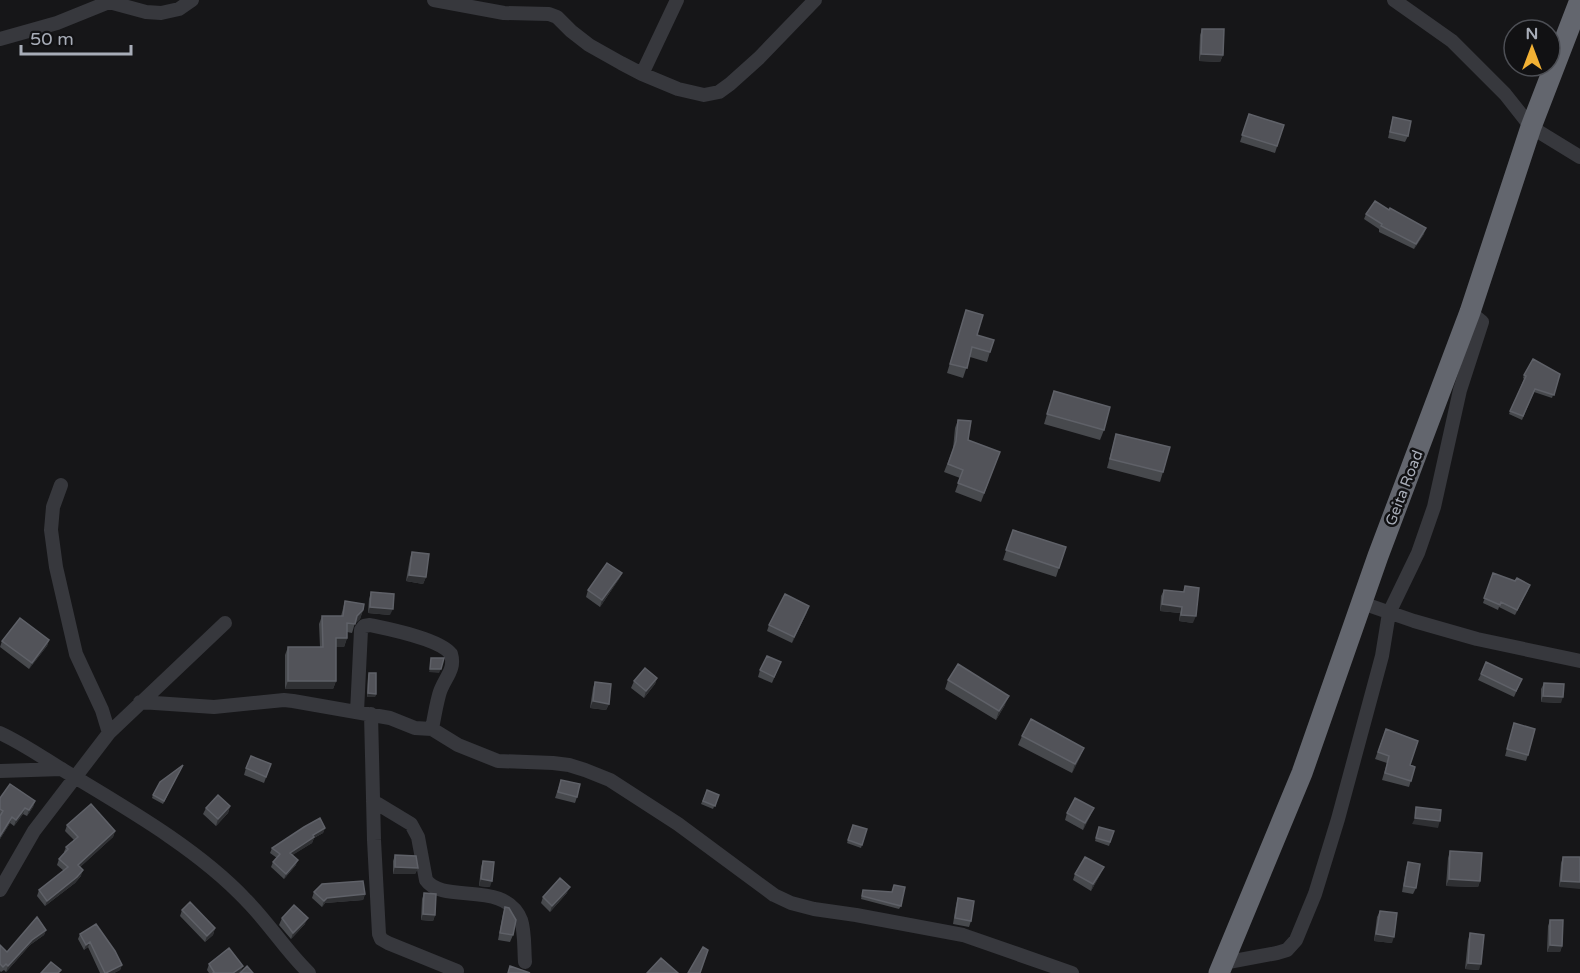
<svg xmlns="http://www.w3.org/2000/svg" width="1580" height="973" viewBox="0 0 1580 973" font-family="'Varela Round',sans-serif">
	<rect width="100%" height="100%" fill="#161618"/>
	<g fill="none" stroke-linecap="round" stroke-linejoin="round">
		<path stroke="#37383d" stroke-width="14" d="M434 0 504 13 549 14 557 17 571 31 589 45 621 63 642 74 678 89 704 95 719 92 730 84 759 58 815 0
			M1394 0 1452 41 1505 94 1531 127 1580 157
			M0 39 57 23 109 2 146 12 161 13 179 9 192 0
			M642 74 677 0
			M61 485 53 507 51 530 56 567 76 654 102 710 109 733
			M1362 603 1414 621 1477 639 1580 661
			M140 702 214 707 284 700 293 701 390 718 415 728 432 729 458 745 498 761 553 763 569 765 585 770 610 780 678 824 774 895 791 903 814 909 856 915 963 935 1072 973
			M357 712 361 630 364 626 370 625C389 629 440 639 451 654 456 671 443 679 439 695 436 706 434 718 432 729
			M371 714 374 840 379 934 381 939 388 943 457 971
			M0 733C22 743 42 757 63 770 124 807 197 848 246 900 269 923 286 951 309 973
			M0 771 62 769
			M373 801 411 824 418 837 426 880C443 905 505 879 521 920 525 932 524 949 525 962
			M0 890 34 831 109 733 225 623
			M1223 963 1277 953 1287 950 1296 940 1315 894 1338 819 1382 656 1389 613 1418 553 1434 507 1460 390 1482 322 1470 312"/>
		<path stroke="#63666e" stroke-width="21" d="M1219 973 1302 773 1378 556 1470 312 1531 127 1580 0"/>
	</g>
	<path fill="#47494d" d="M1202 29 1223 55 1220 62 1199 61 1200 35Z
		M1249 114 1284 125 1275 153 1240 142Z
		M1393 117 1408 136 1405 142 1388 138Z
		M1366 214 1424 234 1414 249 1379 232V229L1364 219Z
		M966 310 977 335 990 352 987 362 970 357 963 378 947 373Z
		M1560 374 1552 398 1534 392 1522 420 1509 414 1524 379 1523 378 1524 375Z
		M1054 391 1104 430 1100 440 1044 424Z
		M958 420 968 440 1000 452 981 502 955 492 960 478 944 472 953 449 955 428Z
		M1116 434 1163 472 1160 482 1107 468Z
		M1013 530 1066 547 1056 577 1003 560Z
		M412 552 426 577 423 584 406 581 410 558Z
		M622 573 619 579 600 607 586 597 588 590Z
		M1493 573 1528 590 1515 615 1499 607 1498 610 1483 603Z
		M1185 586 1193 623 1179 621 1180 613 1160 611 1161 596 1164 590 1183 592Z
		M371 592 390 615 368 613 369 599Z
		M345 601 363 610 360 619 355 623 352 633 347 632V638L344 647H336V681L333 689H285V655L288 647H320L319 624 322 616H341Z
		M807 612 792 643 767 631 769 625Z
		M49 640 47 646 29 669 0 647 2 641Z
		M781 662 772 683 758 677 760 670Z
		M369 673 376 694 375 697H367L368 676Z
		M1481 674 1522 679 1514 697 1478 680Z
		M657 678 655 684 644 698 631 688 634 681Z
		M948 680 1005 705 996 720 945 689Z
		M595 682 609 704 606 710 590 708 593 688Z
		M1544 683 1561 703 1541 702V689Z
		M1514 723 1528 755 1526 761 1505 756Z
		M1386 729 1410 765 1415 767 1409 787 1382 780 1387 763 1375 759Z
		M1022 736 1084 748 1080 757 1072 773 1018 745Z
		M271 764 264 783 244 775 246 768Z
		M183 765 163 804 152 798 153 795Z
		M561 780 577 797 575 803 555 798Z
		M707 790 719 795 713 809 701 804Z
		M0 798 35 801 33 807 27 816 23 814 14 826 10 823 0 839Z
		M230 806 228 813 216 826 203 814 206 808Z
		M1067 813 1091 814 1083 830 1065 820Z
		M67 825 115 831 113 837 80 867 81 876 75 883 45 906 37 896 39 890 64 871 57 865 59 859 65 853 64 852 66 847 74 840 65 831Z
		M853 825 867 829 861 848 847 843Z
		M1099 827 1114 831 1109 846 1095 841Z
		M325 828 323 833 314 838 312 843 292 855 296 865 284 879 271 867 273 862 277 858 270 853 272 848Z
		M1450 851 1480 881 1478 887 1446 886 1448 858Z
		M395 855 418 868 415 874H393V861Z
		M1563 857H1580L1559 887 1561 863Z
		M483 861 490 887 479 886 481 867Z
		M1408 862 1416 888 1413 894 1402 892 1406 868Z
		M1101 873 1091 891 1073 880 1075 874Z
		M863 890 901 906 899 909 861 899Z
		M314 892 365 894 363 900 325 903 322 907 312 898Z
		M424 893 435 915 433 921 421 920 422 899Z
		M567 893 550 912 541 903 543 897Z
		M958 898 971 921 969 927 953 924 956 905Z
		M505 907 513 935 510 942 498 940 503 914Z
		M182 910 215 928 213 935 205 942 180 916Z
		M1380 911 1392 943 1374 941 1377 917Z
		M282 918 305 924 291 939 279 925Z
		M1550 920 1562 946 1560 952H1547L1548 926Z
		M46 930 44 935 30 945 6 972 4 970 1 972 0 971V945L7 952Z
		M1470 933 1479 970 1465 969 1468 940Z
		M80 934 122 965 120 970 114 973H100L88 947 84 950 78 939Z
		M209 964 243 966 240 972 238 973H209L207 970Z"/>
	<path fill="#2f3033" d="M1201 54 1223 55 1220 62 1199 61Z
		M1426 228 1424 234 1414 249 1416 244Z
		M622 573 619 579 600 607 602 600Z
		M409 575 426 577 423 584 406 581Z
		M1162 604 1182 607 1180 613 1160 611Z
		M809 606 807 612 792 643 794 637Z
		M370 607 393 609 390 615 368 613Z
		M363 610 360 619 354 625 357 616Z
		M1181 615 1196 616 1193 623 1179 621Z
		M336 638H347L344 647H333Z
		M49 640 47 646 29 669 32 663Z
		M430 669H441L439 673 429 672Z
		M657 678 655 684 644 698 646 691Z
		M288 681H336L333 689H285Z
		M368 693 376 694 375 697H367Z
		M1009 696 1005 705 996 720 999 711Z
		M1543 696 1563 697 1561 703 1541 702Z
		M593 701 609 704 606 710 590 708Z
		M1084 748 1080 757 1072 773 1075 764Z
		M35 801 33 807 27 816 29 810Z
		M230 806 228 813 216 826 218 819Z
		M25 808 23 814 14 826 16 820Z
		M1094 808 1083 830 1085 823Z
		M12 817 10 823 0 839V836Z
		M1415 818 1440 821 1438 828 1412 824Z
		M325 828 323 833 314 838 312 843 288 858 290 853 313 835Z
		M115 831 113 837 76 871 78 865Z
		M298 860 296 865 284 879 286 874Z
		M395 867 418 868 415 874H393Z
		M1104 867 1101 873 1091 891 1093 884Z
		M83 870 81 876 75 883 45 906 47 901Z
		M481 879 492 881 490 887 479 886Z
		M1449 879 1480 881 1478 887 1446 886Z
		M1561 881 1580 882V889L1559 887Z
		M570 887 567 893 550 912 552 906Z
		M365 894 363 900 325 903 322 907 324 901 327 898Z
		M423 914 435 915 433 921 421 920Z
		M308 918 305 924 291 939 293 933Z
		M215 928 213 935 205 942 207 936Z
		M46 930 44 935 30 945 6 972 8 966 32 940Z
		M1376 934 1394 937 1392 943 1374 941Z
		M90 942 88 947 84 950 86 945Z
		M1550 945 1562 946 1560 952H1547Z
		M1468 963 1481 964 1479 970 1465 969Z
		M122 965 120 970 114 973H106Z
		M243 966 240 972 238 973H233Z"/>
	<path fill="#525359" stroke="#5f6168" stroke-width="1.5" d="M1202 29H1224L1223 55 1201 54Z
		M1249 114 1284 125 1277 146 1242 135Z
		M1393 117 1411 121 1408 136 1390 132Z
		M1375 201 1389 210 1390 208 1426 228 1416 244 1381 226 1382 224 1366 214Z
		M966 310 983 315 977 335 994 340 990 352 972 347 967 368 950 364Z
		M1533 359 1560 374 1554 395 1535 389 1523 416 1510 411 1526 376 1524 375Z
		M1054 391 1110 407 1104 430 1047 414Z
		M958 420 971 421 968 440 1000 452 984 493 958 483 963 470 948 464 956 441Z
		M1116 434 1170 447 1163 472 1110 459Z
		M1013 530 1066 547 1059 568 1006 550Z
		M412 552 429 554 426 577 409 575Z
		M607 563 622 573 602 600 588 590Z
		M1493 573 1515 581 1517 578 1530 585 1517 610 1501 602 1500 605 1484 598Z
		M1185 586 1199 588 1196 616 1181 615 1182 607 1162 604 1164 590 1184 592Z
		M371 592 394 594 393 609 370 607Z
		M785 594 809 606 794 637 769 625Z
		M345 601 364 604 363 610 357 616 355 624 347 623V638H336V681H288V647H323L322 616H343Z
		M20 618 49 640 32 663 2 641Z
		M767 656 781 662 774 677 760 670Z
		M431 658H444L441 669H430Z
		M1486 662 1522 679 1516 691 1481 674Z
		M958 664 1009 696 999 711 948 680Z
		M645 668 657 678 646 691 634 681Z
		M369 673H376V694L368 693Z
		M595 682 611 684 609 704 593 701Z
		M1544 683 1564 684 1563 697 1543 696Z
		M1031 719 1084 748 1075 764 1022 736Z
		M1514 723 1535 729 1528 755 1507 749Z
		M1386 729 1418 741 1410 765 1415 767 1411 781 1385 773 1389 756 1378 752Z
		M251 756 271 764 266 777 246 768Z
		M183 765 164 801 153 795 160 782Z
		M561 780 580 784 577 797 558 792Z
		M10 784 35 801 29 810 25 808 16 820 12 817 0 836V816L3 811 0 809V798Z
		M707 790 719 795 715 806 703 801Z
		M218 795 230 806 218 819 206 808Z
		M1075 798 1094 808 1085 823 1067 813Z
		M91 804 115 831 78 865 83 870 77 877 47 901 39 890 68 867 59 859 68 849 66 847 78 837 67 825Z
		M1416 807 1441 810 1440 821 1415 818Z
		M320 818 325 828 313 835 314 837 290 853 298 860 286 874 273 862 280 854 272 848 304 827Z
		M853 825 867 829 862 845 848 840Z
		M1099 827 1114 831 1110 842 1096 838Z
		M1450 851 1482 853 1480 881 1449 879Z
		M395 855 416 856 418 868 395 867Z
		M1085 857 1104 867 1093 884 1075 874Z
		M1563 857H1580V882L1561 881Z
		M483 861 494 862 492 881 481 879Z
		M1408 862 1420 864 1416 888 1404 886Z
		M560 878 570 887 552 906 543 897Z
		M363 881 365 894 327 898 324 901 314 892 322 884Z
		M894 885 905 887 901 906 862 896 863 890 892 892Z
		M424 893 436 894 435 915 423 914Z
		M958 898 974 901 971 921 955 918Z
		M190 902 215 928 207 936 182 910Z
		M294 905 308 918 293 933 282 918Z
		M505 907 509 908 516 920 513 935 500 933Z
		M1380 911 1397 913 1394 937 1376 934Z
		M37 917 46 930 32 940 8 966 6 964 3 967 0 964V945L7 952Z
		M1550 920H1563L1562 946 1550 945Z
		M96 924 115 951 122 965 106 973H105L90 942 86 945 80 934Z
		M1470 933 1484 935 1481 964 1468 963Z
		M703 947 708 950 700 973H688Z
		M229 948 243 966 233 973H213L214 972 209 964Z
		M661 958 678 973H647Z
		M51 962 61 970 58 973H41Z
		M247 966 253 973H240Z
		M510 966 530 973H508Z"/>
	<g text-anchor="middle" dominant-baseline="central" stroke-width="5" stroke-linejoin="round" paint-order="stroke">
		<g font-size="15" fill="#a8adb8" stroke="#111113">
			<text transform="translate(1404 488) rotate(-69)">Geita Road</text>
		</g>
	</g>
	<g transform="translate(1532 48)"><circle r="28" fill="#111113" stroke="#4d4f55" stroke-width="1.5"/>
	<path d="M0-4.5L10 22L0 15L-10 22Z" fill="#f2b134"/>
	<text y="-9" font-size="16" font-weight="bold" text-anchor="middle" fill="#a8adb8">N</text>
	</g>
	<path d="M21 45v9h110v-9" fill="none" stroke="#a8adb8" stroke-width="3"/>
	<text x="30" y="45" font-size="18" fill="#a8adb8" stroke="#111113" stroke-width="4.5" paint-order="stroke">50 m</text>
</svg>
